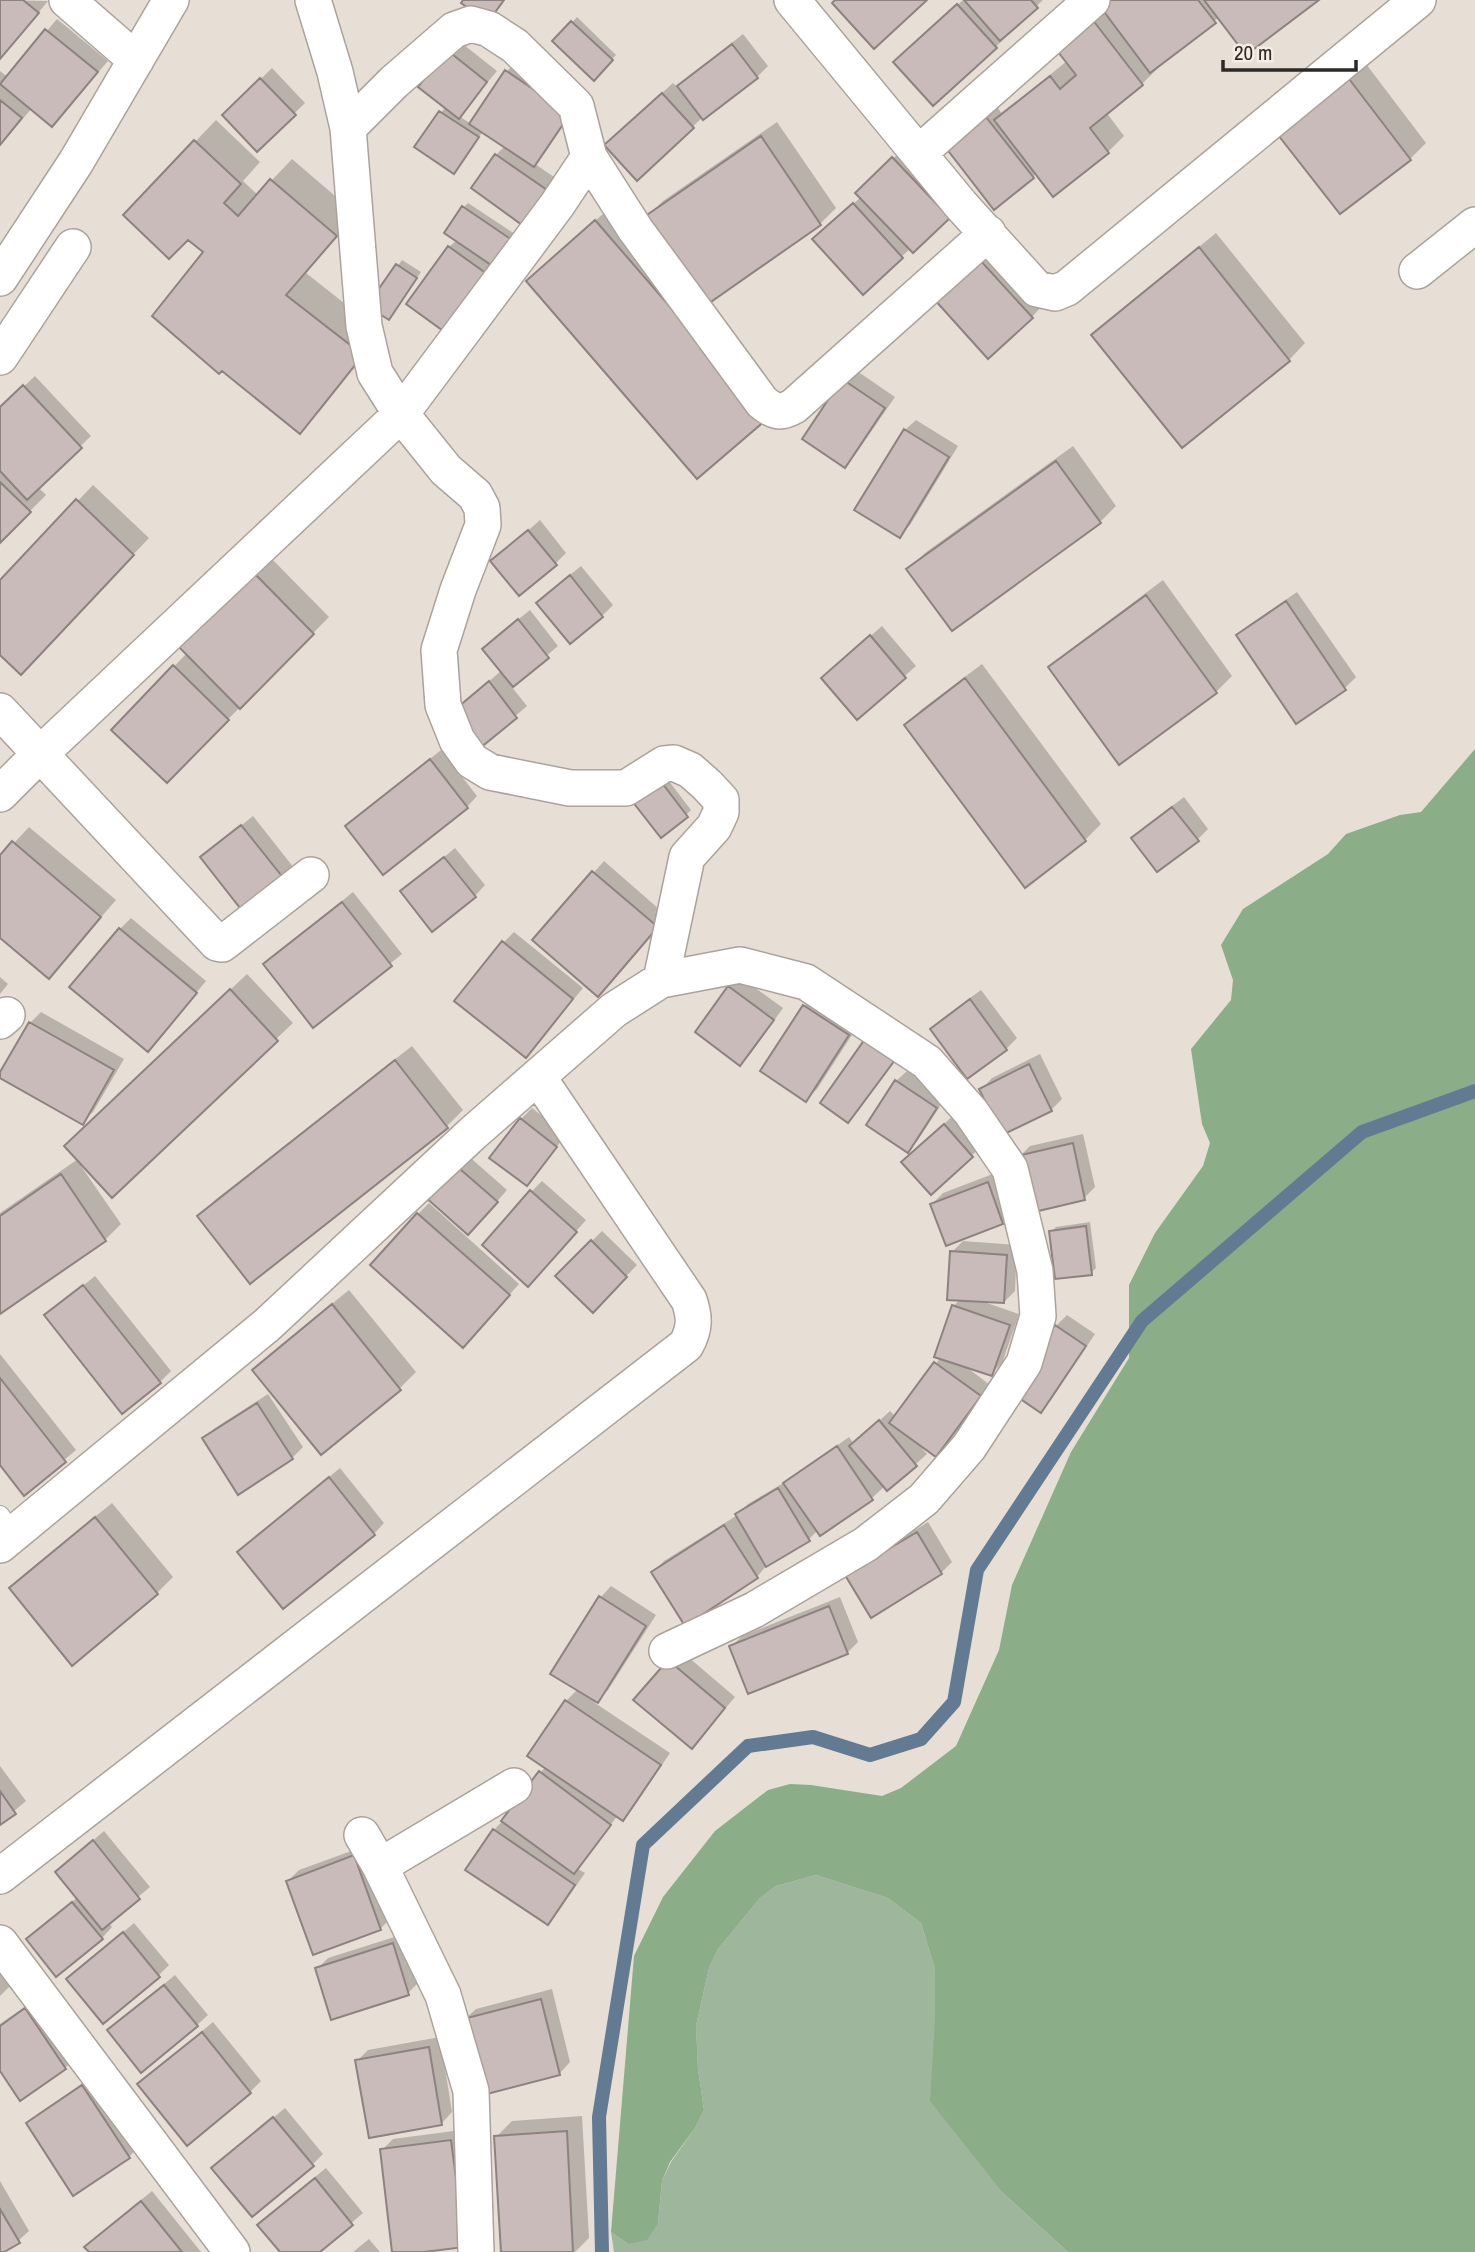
<svg xmlns="http://www.w3.org/2000/svg" width="1475" height="2252" viewBox="0 0 1475 2252" font-family="'Archivo Narrow',sans-serif">
	<rect width="100%" height="100%" fill="#e7dfd6"/>
	<path fill="#9eb69b" d="M816 1875 888 1898 921 1923 935 1969V2020L1003 2193 1068 2252H614L611 2232 628 2244 658 2223 662 2181 671 2162 695 2128 704 2110 698 2069 696 2026 709 1968 718 1949 760 1898 776 1886Z"/>
	<path fill="#8bad87" d="M1475 749V2252H1068L1003 2193 930 2101 935 2020V1969L921 1923 888 1898 816 1875 776 1886 760 1898 718 1949 709 1968 696 2026 698 2069 704 2110 695 2128 670 2162 662 2181 658 2223 647 2240 628 2244 611 2232 634 1956 663 1897 715 1831 768 1790 790 1784 811 1785 882 1796 901 1788 956 1746 999 1650 1012 1585 1071 1452 1129 1358V1285L1155 1233 1203 1166 1210 1143 1202 1124 1191 1049 1231 1000 1233 980 1221 945 1243 909 1328 854 1346 834 1400 815 1421 812Z"/>
	<path fill="#0003" d="M0 0 48 1 0 59Z
		M963 0H1043L1005 35 1006 36 996 47 906 51Z
		M1106 0H1316L1219 17 1157 66 1158 68 1142 84 1106 112 1124 136 1108 152 1037 173 994 208 959 138 998 108 1002 114 1067 61Z
		M577 17 616 55 594 78 555 41Z
		M57 19 108 61 52 125 32 108 0 146V71L8 77Z
		M743 34 768 66 757 77 703 117 637 179 617 134 673 83 678 88 690 76Z
		M459 41 497 71 459 116 471 124 507 71 517 61 579 102 544 154 535 164 557 179 533 212 473 188 496 155 505 146 483 131 459 166 417 146 446 106 420 86Z
		M1360 56 1426 143 1410 159 1274 126Z
		M272 68 305 103 257 150 224 115Z
		M216 120 260 162 243 181 258 195 292 159 356 214 306 273 382 333 320 411 300 431 205 252 188 238 125 215Z
		M777 122 836 208 820 224 647 217 663 201Z
		M904 148 959 206 901 257 825 229 861 197 858 193Z
		M468 203 515 234 464 325 449 247 457 240 463 208Z
		M612 206 781 402 545 265Z
		M1216 233 1305 343 1289 360 1094 335 1110 319Z
		M991 249 1042 306 1032 317 937 299Z
		M402 260 421 272 393 313 370 306Z
		M854 369 895 397 855 455 845 466 804 439Z
		M35 376 91 436 38 487 46 495 0 541V409Z
		M916 420 958 446 910 525 899 536 905 430Z
		M1073 446 1116 506 1100 522 908 569 925 553Z
		M93 485 149 538 37 656 0 653V583Z
		M540 520 566 553 556 563 493 561Z
		M268 555 329 617 167 781 113 730 187 653Z
		M581 566 613 605 602 616 549 592Z
		M1163 580 1232 676 1216 692 1051 668 1067 652Z
		M1297 592 1356 677 1345 688 1297 722 1238 636 1249 625Z
		M530 610 558 646 511 686 527 706 480 746 453 713 502 670 495 638Z
		M882 626 916 666 857 718 834 668Z
		M982 664 1101 824 1085 840 906 725 922 709Z
		M441 750 477 796 467 807 347 826Z
		M665 776 691 810 686 815 634 801Z
		M1184 797 1208 829 1197 840 1133 838 1144 827Z
		M253 816 294 868 284 879 203 857Z
		M29 827 116 900 49 977 0 935V858Z
		M455 848 485 885 475 896 402 892Z
		M604 861 667 916 608 984 534 940Z
		M353 892 402 954 313 1026 265 964Z
		M131 918 206 981 158 1039 120 929Z
		M514 932 583 988 536 1045 503 943Z
		M247 974 293 1023 112 1195 83 1164 81 1166 121 1224 105 1240 0 1312V1213L78 1159 82 1130Z
		M0 977 8 984 0 994Z
		M740 977 783 1008 751 1053 740 1064 729 987Z
		M981 990 1017 1038 1006 1049 968 1077 933 1029 943 1018Z
		M815 995 859 1024 817 1089 806 1099 804 1006Z
		M41 1012 124 1059 93 1112 82 1122 0 1076 30 1023Z
		M412 1046 463 1110 447 1126 199 1216 215 1200Z
		M904 1048 859 1110 848 1121Z
		M1040 1054 1062 1099 1051 1110 982 1089 992 1078Z
		M907 1071 946 1097 918 1140 907 1151 896 1081Z
		M532 1108 566 1135 527 1184 521 1119Z
		M955 1114 983 1145 931 1193 914 1151Z
		M1083 1134 1095 1187 1084 1198 1019 1157 1030 1146Z
		M465 1153 507 1190 479 1222 426 1196Z
		M998 1172 1013 1212 1002 1222 932 1204 943 1193Z
		M542 1181 586 1220 538 1274 531 1192Z
		M429 1203 519 1284 473 1335 418 1214Z
		M1090 1222 1096 1268 1091 1273 1051 1232 1056 1227Z
		M602 1231 637 1265 593 1311 557 1276Z
		M963 1241 1017 1245 1015 1291 1004 1302H984L1019 1314 1002 1363 991 1374 965 1366 990 1385 947 1444 936 1455 918 1444 927 1454 888 1489 885 1486 872 1498 820 1534 818 1530 809 1539 767 1565 757 1577 653 1572 664 1561 736 1516 748 1504 790 1479 849 1437 854 1444 890 1411 896 1417 941 1357 936 1356 954 1306 960 1299 952 1252Z
		M95 1276 171 1371 160 1382 47 1315Z
		M349 1290 416 1372 400 1388 321 1453 254 1370 270 1354Z
		M1067 1315 1095 1334 1051 1400 1040 1410 1056 1326Z
		M0 1354 76 1450 24 1494 0 1463Z
		M268 1394 303 1447 292 1458 204 1439 215 1428Z
		M340 1468 384 1523 374 1534 239 1552Z
		M112 1503 173 1577 157 1593 11 1588 27 1572Z
		M928 1522 952 1562 941 1573 858 1565Z
		M611 1586 656 1615 608 1690 595 1703 670 1753 633 1808 623 1818 618 1815 578 1869 585 1873 558 1912 548 1923 494 1830 505 1818 546 1766 566 1701 578 1689 601 1597Z
		M840 1597 858 1642 847 1653 731 1647 742 1636Z
		M680 1650 735 1697 702 1736 669 1661Z
		M0 1766 26 1801 0 1823Z
		M104 1831 150 1887 108 1922 112 1927 102 1938 39 1929 78 1897 57 1872Z
		M365 1846 391 1918 380 1929 288 1881 299 1870Z
		M134 1923 169 1965 158 1976 68 1979Z
		M404 1934 419 1982 408 1993 317 1969 328 1958Z
		M0 1973 10 1986 0 1996Z
		M175 1975 208 2015 197 2025 120 2020Z
		M552 1989 570 2062 560 2073 484 2093 465 2019 476 2009Z
		M36 1999 76 2057 65 2068H0V2024Z
		M213 2022 261 2081 250 2092 150 2074Z
		M440 2037 452 2112 442 2123 357 2061 368 2050Z
		M94 2076 139 2146 129 2157 28 2124 39 2113Z
		M285 2108 323 2154 312 2165 213 2168Z
		M582 2116 589 2238 575 2252H502L496 2137 512 2121Z
		M461 2130 475 2234 411 2252H394L382 2150 393 2139Z
		M326 2168 363 2213 317 2252H282L270 2214Z
		M0 2181 29 2231 18 2241 0 2252Z
		M152 2191 201 2252H91L87 2247 97 2236Z
		M369 2239 380 2252H353Z"/>
	<g fill="none" stroke-linecap="round" stroke-linejoin="round">
		<path stroke="#627a92" stroke-width="14" d="M602 2252 599 2117 643 1845 748 1746 813 1737 870 1755 921 1739 954 1702 977 1570 1142 1321 1362 1132 1475 1091"/>
	</g>
	<path fill="#c8bbb9" stroke="#8e8280" stroke-width="2" d="M0 0H23L39 13 0 59Z
		M463 0H504L488 22 461 3Z
		M835 0H927L874 49 832 3Z
		M964 0H1031L1038 8 1000 41Z
		M1106 0H1198L1216 23 1150 73 1099 5Z
		M1204 0H1319L1246 55Z
		M957 4 997 48 933 106 893 62Z
		M1092 19 1143 85 1090 128 1109 153 1053 197 994 120 1050 76 1060 89 1076 75 1055 48Z
		M571 21 613 60 594 81 552 41Z
		M45 29 98 72 52 127 0 84Z
		M732 44 758 78 703 120 677 86Z
		M447 50 487 82 459 119 418 87Z
		M505 70 570 114 534 167 469 124Z
		M1343 71 1411 160 1340 214 1271 126Z
		M260 78 296 115 257 152 222 115Z
		M662 93 694 128 637 181 604 145Z
		M0 100 22 118 0 145Z
		M439 111 479 137 454 174 414 147Z
		M986 117 1034 178 994 210 946 148Z
		M761 136 821 225 705 306 644 217Z
		M194 140 241 184 224 203 238 216 270 179 337 236 286 295 363 355 300 434 222 371 219 374 152 316 203 252 188 240 169 259 123 215Z
		M495 154 547 190 522 225 471 188Z
		M892 157 950 218 913 253 855 193Z
		M853 203 903 258 863 295 812 239Z
		M462 206 512 240 494 267 444 233Z
		M595 220 767 419 697 479 526 281Z
		M448 246 494 279 453 338 406 304Z
		M1199 247 1290 361 1182 448 1091 335Z
		M979 259 1033 318 988 359 934 299Z
		M396 264 417 278 389 320 367 306Z
		M842 379 885 408 845 468 802 439Z
		M23 385 82 448 27 500 0 471V407Z
		M904 429 949 457 900 538 854 510Z
		M1056 461 1101 523 952 631 906 569Z
		M0 482 31 512 0 543Z
		M76 499 134 555 21 675 0 655V580Z
		M528 530 557 565 519 596 490 561Z
		M251 570 314 634 240 709 176 644Z
		M570 575 603 617 570 644 536 603Z
		M1146 595 1217 693 1119 765 1048 667Z
		M1286 601 1346 690 1296 724 1236 635Z
		M518 619 549 658 513 687 482 649Z
		M870 635 906 678 857 720 821 678Z
		M173 665 229 720 167 783 111 730Z
		M965 678 1086 841 1025 888 904 725Z
		M489 681 517 718 480 748 451 713Z
		M430 759 468 808 383 875 345 826Z
		M659 779 688 817 661 838 632 801Z
		M1172 807 1199 841 1157 872 1131 838Z
		M241 825 285 880 244 913 200 857Z
		M12 841 101 917 49 979 0 938V855Z
		M444 857 476 897 432 932 400 891Z
		M592 871 658 927 598 997 532 940Z
		M342 902 392 966 313 1028 263 964Z
		M119 928 197 993 148 1052 69 987Z
		M502 941 573 999 526 1058 454 1001Z
		M728 986 774 1020 740 1066 695 1032Z
		M230 989 278 1041 112 1198 64 1146Z
		M970 999 1007 1050 967 1079 930 1029Z
		M803 1005 849 1035 806 1102 760 1071Z
		M29 1022 114 1070 83 1125 0 1078V1072Z
		M865 1039 895 1060 848 1123 820 1103Z
		M395 1060 448 1128 250 1284 197 1216Z
		M1029 1064 1052 1111 1002 1135 979 1089Z
		M895 1080 937 1108 908 1153 866 1125Z
		M520 1118 557 1147 527 1186 489 1158Z
		M944 1124 973 1157 931 1195 901 1162Z
		M1073 1143 1085 1200 1030 1213 1017 1156Z
		M453 1163 498 1202 468 1235 424 1196Z
		M61 1174 106 1241 0 1314V1216Z
		M988 1182 1003 1224 946 1246 930 1204Z
		M530 1190 577 1232 528 1287 482 1245Z
		M417 1213 510 1295 463 1348 370 1265Z
		M1086 1226 1092 1275 1055 1279 1049 1231Z
		M591 1240 627 1277 593 1313 555 1276Z
		M950 1251 1007 1255 1004 1303 947 1300Z
		M83 1285 161 1383 122 1414 44 1315Z
		M332 1304 401 1390 321 1455 252 1370Z
		M952 1305 1010 1325 992 1376 934 1357Z
		M1055 1325 1086 1346 1041 1413 1010 1392Z
		M934 1362 981 1396 936 1457 889 1423Z
		M0 1378 66 1462 24 1496 0 1465Z
		M257 1403 293 1459 238 1495 202 1438Z
		M879 1420 917 1466 887 1491 849 1446Z
		M837 1446 873 1500 820 1536 783 1483Z
		M329 1477 375 1535 283 1609 237 1552Z
		M778 1488 810 1541 766 1567 735 1514Z
		M95 1517 158 1594 72 1666 9 1588Z
		M724 1525 758 1578 685 1626 651 1572Z
		M917 1532 942 1574 871 1618 845 1575Z
		M599 1596 646 1626 598 1703 550 1674Z
		M829 1606 848 1654 748 1694 729 1646Z
		M668 1660 725 1708 692 1749 633 1700Z
		M565 1700 661 1765 623 1821 527 1756Z
		M539 1771 611 1825 574 1874 501 1821Z
		M0 1791 16 1814 0 1825Z
		M493 1829 575 1885 548 1925 465 1870Z
		M93 1840 140 1899 102 1930 55 1872Z
		M354 1855 381 1930 313 1955 286 1881Z
		M72 1902 103 1939 56 1977 26 1939Z
		M123 1932 160 1977 103 2024 66 1979Z
		M393 1943 409 1995 331 2020 315 1968Z
		M164 1985 198 2026 141 2073 107 2030Z
		M541 1999 560 2075 483 2095 463 2019Z
		M25 2008 66 2069 20 2101 0 2071V2026Z
		M202 2032 251 2093 187 2146 137 2084Z
		M429 2047 442 2125 369 2138 355 2060Z
		M82 2085 130 2158 73 2196 26 2123Z
		M273 2117 314 2166 252 2217 211 2168Z
		M567 2131 573 2252H501L494 2136Z
		M451 2140 465 2247 424 2252H392L380 2149Z
		M315 2178 353 2225 320 2252H280L257 2225Z
		M141 2201 182 2252H89L84 2247Z
		M0 2209 20 2243 4 2252H0Z"/>
	<g fill="none" stroke-linecap="round" stroke-linejoin="round">
		<g stroke="#aba39b" stroke-width="20">
			<path id="service" d="M0 1515 14 1533"/>
		</g>
		<g stroke="#aba39b" stroke-width="38">
			<path id="minor" d="M67 0 136 60
				M313 0 335 72 348 128 364 326 375 373 401 414 446 470 475 495 482 508 483 525 458 590 439 650 443 705 457 740 472 761 490 772 570 788H626L664 764 674 763 690 770 707 785 721 800V812L714 827 687 857 661 980
				M792 0 961 205 1037 289 1055 293 1067 288 1418 0
				M919 153 1092 0
				M589 157 635 229 762 402C774 412 780 414 794 406L988 233
				M1417 271 1475 225
				M0 278 76 162 171 0
				M0 357 73 247
				M0 711 217 943 222 944 226 941 311 875
				M0 794 39 755 401 414 557 205 589 157 576 106 515 46 489 29 471 24 454 30 394 82 348 128
				M0 1021 7 1015
				M0 1545 267 1325 473 1133 614 1010 661 980 740 965 806 982 927 1062 971 1112 1010 1169 1035 1271 1038 1316 1024 1363 969 1447 924 1499 866 1544 754 1610 667 1651
				M362 1835 380 1866 443 1995 471 2091 476 2252
				M380 1866 514 1786
				M0 1876 686 1345C695 1329 695 1317 689 1300L538 1077
				M0 1943 232 2252"/>
		</g>
		<use href="#service" stroke="#fff" stroke-width="18"/>
		<use href="#minor" stroke="#fff" stroke-width="35"/>
	</g>
	<path d="M1223 60v10h133v-10" fill="none" stroke="#2d2926" stroke-width="3.5"/>
	<text x="1234" y="60" font-size="21" fill="#2d2926" stroke="#f5ece3" stroke-width="5" paint-order="stroke">20 m</text>
</svg>
